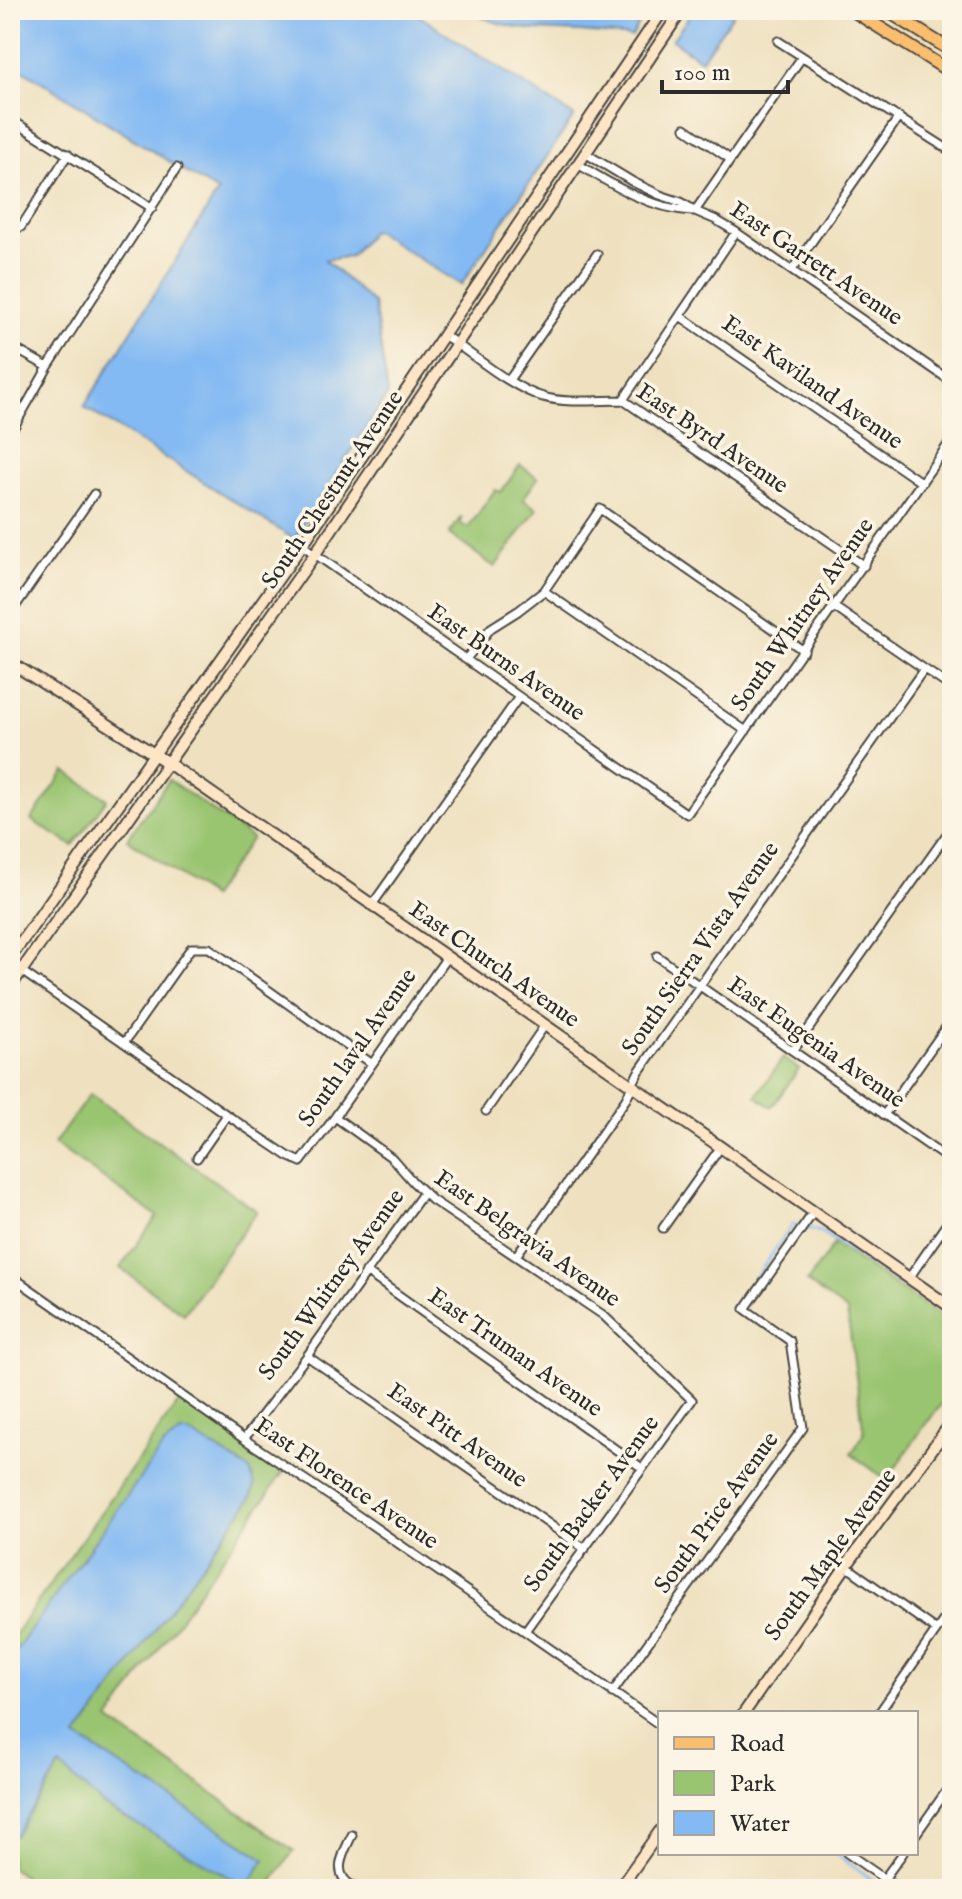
<svg xmlns="http://www.w3.org/2000/svg" width="962" height="1899" viewBox="0 0 962 1899" font-family="'IM FELL English',serif">
	<rect width="100%" height="100%" fill="#fcf5e5"/>
	<filter id="ink" filterUnits="userSpaceOnUse"><feTurbulence type="fractalNoise" baseFrequency=".0125" numOctaves="2"/><feDisplacementMap in="SourceGraphic" scale="16" xChannelSelector="R" yChannelSelector="G"/><feConvolveMatrix kernelMatrix="1 2 1 2 8 2 1 2 1" color-interpolation-filters="sRGB"/></filter>
	<filter id="wash" filterUnits="userSpaceOnUse"><feTurbulence type="fractalNoise" baseFrequency=".006" numOctaves="4" result="noise"/><feDisplacementMap in="SourceGraphic" scale="32" xChannelSelector="R" yChannelSelector="G"/><feGaussianBlur stdDeviation="1.8" result="paint"/><feColorMatrix in="noise" values="0 0 0 0 0 0 0 0 0 0 0 0 0 0 0 0 0 1.4 0 .05"/><feComposite in="paint" operator="in"/></filter>
	<g filter="url(#wash)">
		<rect width="100%" height="100%" fill="#efe1c0"/>
		<path fill="#99c470" stroke="#62784e" stroke-width="2" d="M520 465 538 478 523 499 537 509 495 567 449 534 461 517 462 518 460 523 468 528 495 490 501 492Z
			M65 771 107 799 73 846 31 820Z
			M169 780 252 838 211 897 127 839Z
			M783 1058 799 1069 772 1107 756 1096Z
			M90 1094 257 1211 184 1314 120 1268 157 1216 54 1144Z
			M834 1244 952 1324V1392L925 1425 887 1480 851 1454 864 1434 847 1311 807 1282Z
			M181 1399 284 1471 109 1720 294 1851 267 1889H41L10 1867V1641Z"/>
		<path fill="#83baf3" stroke="#57728f" stroke-width="2" d="M10 10H410L574 116 461 285 375 231 371 232 351 256 325 260 374 304 388 394 294 539 84 407 218 192 10 62Z
			M461 10H624L645 12 632 37 581 32 532 30 501 24Z
			M694 10H736L701 60 672 40Z
			M181 1433H190L250 1470 255 1485 251 1498 77 1737 265 1859 247 1887 103 1805 60 1766 16 1835 10 1837V1659L163 1446Z"/>
		<g fill="none" stroke-linecap="round" stroke-linejoin="round">
			<path stroke="#83baf3" stroke-width="3" d="M748 1289 793 1224 821 1232 952 1316
				M835 1853 885 1889"/>
		</g>
	</g>
	<g filter="url(#ink)">
		<g fill="none" stroke-linecap="round" stroke-linejoin="round">
			<g stroke="#484641" stroke-width="11">
				<path id="street" d="M778 41 952 152
					M10 119 152 208
					M685 128 730 159
					M585 153 633 182 660 195 681 202 695 211 716 220 736 232 952 382
					M578 164C614 186 649 208 692 211
					M695 211 802 57
					M21 227 68 154
					M792 270 899 117
					M680 316 922 483
					M444 335C471 353 513 389 543 397 567 404 599 400 623 400L864 566
					M10 346 48 367
					M509 380 597 254
					M623 400 736 232
					M10 434 48 367 177 168
					M302 545 687 814 952 439
					M544 591 746 731
					M834 607 952 688
					M10 614 94 494
					M466 659 491 628 518 611 544 591 600 509 804 651
					M372 905 519 697
					M657 956 952 1162
					M10 963 227 1115 288 1156 301 1162 335 1117 447 957
					M124 1043 191 948H209L371 1063
					M793 1051 952 827
					M486 1111 545 1025
					M884 1115 952 1019
					M335 1117 392 1158 413 1182 432 1200 603 1315 692 1400 525 1631
					M197 1158 227 1115
					M663 1228 720 1148
					M516 1256 626 1099 638 1073 924 669
					M366 1272 642 1468
					M10 1275 244 1439 340 1503 660 1725
					M909 1278 952 1216
					M307 1356 585 1549
					M244 1439 307 1356 424 1192
					M846 1566 936 1630
					M612 1693 803 1428 790 1341 745 1309 813 1213
					M879 1713 952 1608
					M916 1834 952 1783
					M847 1853 899 1889
					M884 1879 903 1853
					M351 1885C331 1873 344 1852 352 1835
					M346 1889 351 1885 362 1889"/>
			</g>
			<g stroke="#484641" stroke-width="14">
				<path id="secondary" d="M10 662 168 763 952 1308
					M10 958 302 545 663 10
					M10 987 315 554 682 10
					M744 1713 846 1566 952 1422
					M619 1889 660 1831"/>
			</g>
			<g stroke="#484641" stroke-width="15">
				<path id="primary" d="M852 10 952 73
					M886 10 952 51"/>
			</g>
			<use href="#street" stroke="#fff" stroke-width="7"/>
			<use href="#secondary" stroke="#fde5c5" stroke-width="10"/>
			<use href="#primary" stroke="#fbbd6e" stroke-width="11"/>
			<path stroke="#2b2b2b" stroke-width="3" stroke-dasharray="12 6" stroke-linecap="butt" d="M10 1887 13 1889"/>
		</g>
	</g>
	<g text-anchor="middle" dominant-baseline="central" stroke-width="7" stroke-linejoin="round" paint-order="stroke">
		<g font-size="24" fill="#2b2b2b" stroke="#fcf5e5">
			<text transform="translate(816 264) rotate(34)">East Garrett Avenue</text>
			<text transform="translate(812 383) rotate(35)">East Kaviland Avenue</text>
			<text transform="translate(712 439) rotate(34)">East Byrd Avenue</text>
			<text transform="translate(333 490) rotate(-56)">South Chestnut Avenue</text>
			<text transform="translate(803 615) rotate(-55)">South Whitney Avenue</text>
			<text transform="translate(506 663) rotate(35)">East Burns Avenue</text>
			<text transform="translate(701 949) rotate(-55)">South Sierra Vista Avenue</text>
			<text transform="translate(494 965) rotate(35)">East Church Avenue</text>
			<text transform="translate(816 1043) rotate(35)">East Eugenia Avenue</text>
			<text transform="translate(358 1048) rotate(-55)">South laval Avenue</text>
			<text transform="translate(527 1239) rotate(35)">East Belgravia Avenue</text>
			<text transform="translate(332 1285) rotate(-54)">South Whitney Avenue</text>
			<text transform="translate(515 1353) rotate(35)">East Truman Avenue</text>
			<text transform="translate(457 1436) rotate(35)">East Pitt Avenue</text>
			<text transform="translate(346 1484) rotate(34)">East Florence Avenue</text>
			<text transform="translate(592 1504) rotate(-54)">South Backer Avenue</text>
			<text transform="translate(717 1513) rotate(-54)">South Price Avenue</text>
			<text transform="translate(831 1555) rotate(-54)">South Maple Avenue</text>
		</g>
	</g>
	<rect width="962" height="1899" fill="none" stroke="#fcf5e5" stroke-width="40"/>
	<rect x="658" y="1711" width="260" height="144" fill="#fcf5e5" stroke="#a8a49b" stroke-width="2"/>
	<rect x="674" y="1737" width="40" height="12" fill="#fbbd6e" stroke="#a8a49b" stroke-width="2"/>
	<text x="730" y="1751" font-size="24" fill="#2b2b2b">Road</text>
	<rect x="674" y="1771" width="40" height="24" fill="#99c470" stroke="#a8a49b" stroke-width="2"/>
	<text x="730" y="1791" font-size="24" fill="#2b2b2b">Park</text>
	<rect x="674" y="1811" width="40" height="24" fill="#83baf3" stroke="#a8a49b" stroke-width="2"/>
	<text x="730" y="1831" font-size="24" fill="#2b2b2b">Water</text>
	<path d="M662 80v12h126v-12" fill="none" stroke="#2b2b2b" stroke-width="4"/>
	<text x="674" y="80" font-size="24" fill="#2b2b2b" stroke="#fcf5e5" stroke-width="6" paint-order="stroke">100 m</text>
</svg>
